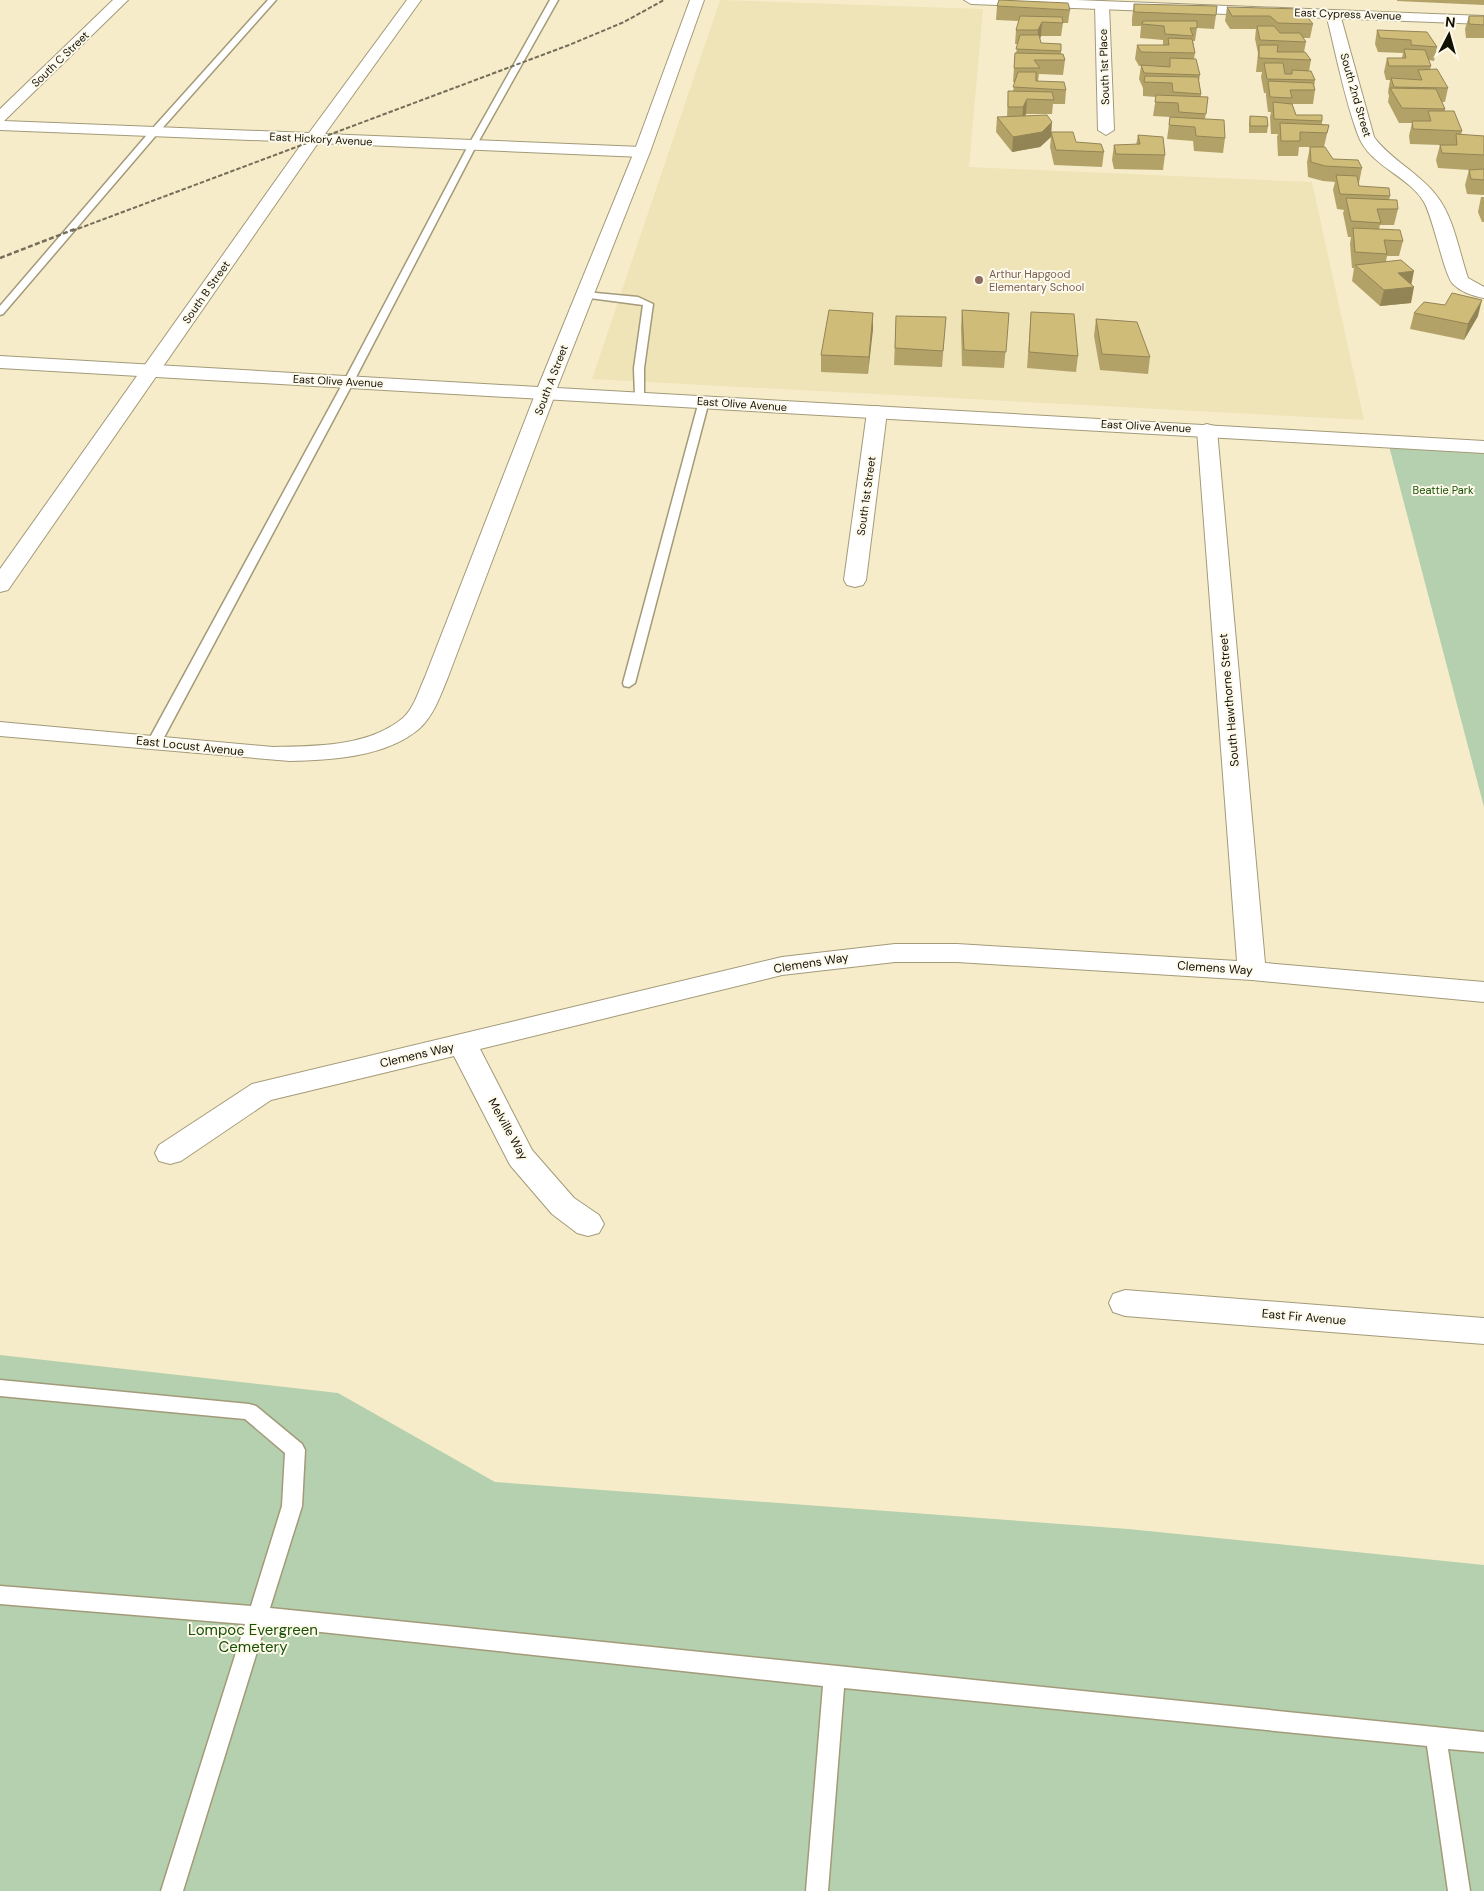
<svg xmlns="http://www.w3.org/2000/svg" width="1484" height="1891" viewBox="0 0 1484 1891" font-family="'DM Sans',sans-serif">
	<rect width="100%" height="100%" fill="#f6ecc9"/>
	<path fill="#efe3b8" d="M720 0 983 9 969 167 1312 182 1364 420 592 379Z"/>
	<path fill="#b4d0ae" d="M1389 446 1484 451V807Z
		M0 1355 338 1393 495 1482 1128 1529 1484 1565V1891H0Z"/>
	<g fill="none" stroke-linecap="round" stroke-linejoin="round">
		<g stroke="#a39a79" stroke-width="3">
			<path id="service" d="M268 0H276L158 133 3 314 0 315V306L152 129Z
				M550 0H558L476 146 354 381 161 743 154 747 149 746 147 743 344 381 468 146Z
				M585 292 638 297 653 304 644 368V399H636L635 397 634 368 643 305 582 297 580 295Z
				M704 398 709 401 635 683 629 687 624 686 623 683 699 401Z
				M0 1380 249 1404 256 1406 302 1444 305 1450 302 1506 270 1608 1484 1732V1752L1448 1749 1470 1891H1448L1427 1746 844 1688 828 1891H806L823 1686 265 1626 183 1891H161L245 1624 0 1604V1586L251 1606 282 1506 285 1453 245 1419 0 1396Z"/>
		</g>
		<g stroke="#a39a79" stroke-width="2">
			<path id="minor" d="M113 0H128L4 121 309 133 407 0H421L325 134 642 147 650 152 642 157 318 143 8 590 0 592V569L303 142 0 130V109Z
				M1102 1 1109 5 1114 130 1106 135 1098 130 1095 5Z
				M1333 10 1340 14 1374 137C1391 160 1418 172 1436 195 1454 217 1459 252 1468 278L1484 287V298C1473 296 1461 292 1453 284 1444 275 1434 220 1424 202 1408 175 1369 166 1358 135 1344 98 1336 53 1326 14Z
				M546 386 553 388 556 392 448 677C441 694 434 715 420 728 387 757 332 760 290 761L0 736V722L273 747C315 746 368 747 403 718 414 708 419 690 425 677L536 392 539 388Z
				M877 406 884 408 887 412 866 580 863 585 855 587 847 585 844 580 867 412 870 408Z
				M1207 424 1214 426 1217 430 1265 963 1484 982V1002L1252 980 957 962H895L782 975 480 1049 532 1150 574 1198 599 1215 604 1224 599 1233 588 1236 577 1233 552 1214 510 1165 454 1056 271 1100 181 1161 170 1164 159 1161 155 1153 159 1145 252 1084 782 957 895 944H957L1237 961 1197 430 1200 426Z
				M1125 1290 1484 1318V1344L1125 1316 1113 1312 1109 1303 1113 1294Z"/>
		</g>
		<g stroke="#a39a79" stroke-width="2">
			<path id="tertiary" d="M690 0H704L650 152 557 388 1484 441V453L0 368V356L538 387 634 152Z
				M964 0H1076L1484 16V24L971 4Z"/>
		</g>
		<use href="#service" fill="#fff" fill-rule="evenodd"/>
		<use href="#minor" fill="#fff" fill-rule="evenodd"/>
		<use href="#tertiary" fill="#fff" fill-rule="evenodd"/>
		<path stroke="#746e59" stroke-width="2" stroke-dasharray="4.5 2" stroke-linecap="butt" d="M72 231 569 45 624 22 664 0"/>
		<path stroke="#746e59" stroke-width="2.5" stroke-dasharray="5 2.5" stroke-linecap="butt" d="M0 258 75 229"/>
	</g>
	<path fill="#b3a268" d="M1397 0H1484V5L1397 1Z
		M1134 4 1216 15 1214 29 1197 28 1195 41H1193L1195 53 1194 59 1200 75 1199 81 1201 94V97H1208L1205 119 1225 138 1223 153 1194 151 1193 141 1167 139 1170 117 1153 116 1156 97 1143 96V88L1139 79 1141 66H1139L1135 59 1137 45H1163V40L1140 38 1141 26H1132V18Z
		M997 6 1070 10 1068 23H1063L1061 36H1041L1040 39 1041 43 1061 51V54L1065 60 1063 75 1039 74 1038 81 1066 90 1065 104H1053L1052 114H1026L1025 116 1051 132 1076 142 1104 152 1102 167 1054 165 1050 147 1051 137 1040 147 1012 152 996 132 997 117H1007L1008 91H1013L1015 82H1013L1015 53H1016L1018 44H1015L1016 30 1019 21 996 20Z
		M1227 7 1313 24 1310 38H1303L1306 42 1304 52 1311 60 1309 71 1315 80 1314 87 1315 90 1313 104H1292L1296 115 1322 121V124L1329 125 1324 147 1333 159 1362 168 1359 183V186L1390 196 1389 200 1398 209 1394 225H1380L1379 229 1403 241 1399 256H1387L1386 261 1411 284V303L1380 306 1352 281 1354 268H1352L1350 244 1351 237H1348L1343 213 1344 210 1337 209 1333 190 1335 182 1323 181 1308 177 1307 162 1310 147H1299L1298 156H1278L1277 137 1278 134H1271L1270 117 1271 112H1268L1266 96V93H1264L1261 77 1262 72H1256L1258 53 1255 39 1256 29H1230L1225 21Z
		M1469 16H1484V38H1466L1465 29Z
		M1377 30 1437 47 1434 61 1429 60 1431 66 1430 70 1448 88 1445 102H1442L1445 109V111L1462 131 1461 135 1484 136V195L1467 194 1465 185 1469 170 1438 168 1436 160 1440 145 1410 144 1409 136 1412 123H1399L1388 102 1389 96 1388 92 1390 80H1386L1384 72 1387 58H1402L1403 53 1378 52 1375 44Z
		M1250 116 1268 126 1267 133H1249V124Z
		M1138 135 1165 155 1163 170 1114 169 1112 160 1114 145H1136Z
		M1481 197H1484V222H1482L1478 212Z
		M962 310 1009 313 1004 368 962 366 961 327Z
		M1031 312 1078 356 1076 372 1027 368Z
		M873 313 868 374 821 372V355Z
		M1414 313 1478 316 1464 340 1410 329Z
		M896 316 946 317 942 367 894 365Z
		M1096 319 1150 357 1148 374 1100 370 1094 336Z"/>
	<path fill="#928455" d="M1042 22 1041 36 1037 44 1038 30Z
		M1027 99 1026 114 1022 122 1023 107Z
		M1052 122 1051 137 1040 147 1012 152 1013 137Z
		M1414 271 1411 286 1398 273Z
		M1414 287 1411 303 1380 306 1384 290Z
		M1482 300 1478 316 1464 340 1468 324Z
		M873 313V330L868 374 869 357Z"/>
	<path fill="#d0bc79" stroke="#928455" d="M999 0 1068 3 1070 10 997 6Z
		M1134 4 1217 6 1216 15 1134 12Z
		M1227 7 1301 9 1313 24 1278 23 1270 16H1232Z
		M1020 16 1062 17 1063 23 1042 22 1038 30H1016Z
		M1469 16H1484V25L1469 24Z
		M1143 21H1197V28H1190L1193 36 1165 34 1164 26 1142 24Z
		M1257 26H1274L1280 33H1300L1306 42 1260 40Z
		M1377 30 1427 32 1437 47 1411 45V40L1380 38Z
		M1020 35H1039L1041 43 1061 44V51L1016 49Z
		M1168 38 1192 39 1195 53 1141 52 1137 45H1169Z
		M1259 45H1278L1277 52H1305L1311 60 1259 58Z
		M1404 49 1425 50 1431 66H1389L1387 58H1406Z
		M1015 53 1063 54 1065 60H1034L1040 68H1014Z
		M1170 58 1196 59 1200 75 1144 73 1141 65 1170 67Z
		M1264 63H1283L1285 74H1292V70L1311 71 1315 80 1267 79Z
		M1437 69 1448 88 1394 87 1391 78 1422 80 1418 70Z
		M1018 72H1036V81L1064 82 1066 90 1013 87Z
		M1145 76 1198 77 1201 94 1173 92 1172 83 1144 82Z
		M1268 81 1313 83 1315 90H1290L1292 98 1270 97Z
		M1390 88 1436 89 1445 109 1402 108Z
		M1008 91 1052 92 1054 100 1027 99 1023 107H1008Z
		M1156 95 1208 97 1206 114 1179 112 1178 103 1155 102Z
		M1273 102 1292 104 1296 115H1322V121L1274 119Z
		M1428 111H1454L1462 131 1413 129 1412 121H1431Z
		M1047 115 1052 122 1042 132 1013 137 997 117Z
		M1250 116 1267 117 1268 126H1250Z
		M1170 117 1224 120 1225 138 1196 136 1195 127 1169 125Z
		M1280 123 1329 125 1327 133 1300 132V141H1281Z
		M1051 132H1073L1076 142 1101 144 1104 152 1056 150Z
		M1456 134 1484 136V155L1442 153 1440 145H1457Z
		M1138 135 1163 137 1165 155 1116 154 1114 145 1140 144Z
		M1310 147H1325L1333 159 1358 160 1362 168 1325 166 1311 162Z
		M1484 169V180L1471 179 1469 170Z
		M1336 175 1357 176 1359 186 1389 188 1390 196 1340 194Z
		M1346 198 1397 200 1398 209H1377L1381 223 1351 221Z
		M1353 228 1400 230 1403 241 1384 240 1387 254 1355 252Z
		M1401 260 1414 271 1398 273 1414 287 1384 290 1355 265Z
		M1452 293 1482 300 1468 324 1414 313 1424 302 1445 305Z
		M829 310 873 313 869 357 821 355Z
		M962 310 1009 313 1006 352 964 350Z
		M1031 312 1074 314 1078 356 1029 352Z
		M896 316 946 317 943 351 895 348Z
		M1096 319 1137 322 1150 357 1102 354Z"/>
	<circle fill="#8d6e63" stroke="#fdf9eb" stroke-width="2" cx="979" cy="280" r="5"/>
	<g text-anchor="middle" dominant-baseline="central" stroke-width="4" stroke-linejoin="round" paint-order="stroke">
		<g font-size="11" fill="#131004" stroke="#fdf9eb">
			<text transform="translate(1348 14) rotate(2)">East Cypress Avenue</text>
			<text transform="translate(60 59) rotate(-44)">South C Street</text>
			<text transform="translate(1104 67) rotate(-92)">South 1st Place</text>
			<text transform="translate(1356 95) rotate(74)">South 2nd Street</text>
			<text transform="translate(321 139) rotate(3)">East Hickory Avenue</text>
			<text transform="translate(206 292) rotate(-55)">South B Street</text>
			<text transform="translate(551 380) rotate(-69)">South A Street</text>
			<text transform="translate(338 381) rotate(3)">East Olive Avenue</text>
			<text transform="translate(742 404) rotate(4)">East Olive Avenue</text>
			<text transform="translate(1146 426) rotate(3)">East Olive Avenue</text>
			<text transform="translate(866 496) rotate(-82)">South 1st Street</text>
		</g>
		<g font-size="11" fill="#785e54" stroke="#fdf9eb" text-anchor="start">
			<text x="989" y="274">Arthur Hapgood<tspan x="989" dy="13">Elementary School</tspan></text>
		</g>
		<g font-size="11" fill="#185104" stroke="#fdf9eb">
			<text x="1443" y="490">Beattie Park</text>
		</g>
		<g font-size="12" fill="#131004" stroke="#fdf9eb">
			<text transform="translate(1229 700) rotate(-95)">South Hawthorne Street</text>
			<text transform="translate(190 746) rotate(6)">East Locust Avenue</text>
			<text transform="translate(811 963) rotate(-9)">Clemens Way</text>
			<text transform="translate(1215 968) rotate(4)">Clemens Way</text>
			<text transform="translate(417 1055) rotate(-13)">Clemens Way</text>
			<text transform="translate(508 1129) rotate(61)">Melville Way</text>
			<text transform="translate(1304 1317) rotate(5)">East Fir Avenue</text>
		</g>
		<g font-size="15" fill="#185104" stroke="#fdf9eb">
			<text x="253" y="1630">Lompoc Evergreen<tspan x="253" dy="17">Cemetery</tspan></text>
		</g>
	</g>
	<g transform="translate(1449 35) rotate(6)" stroke="#fdf9eb" stroke-width="4" paint-order="stroke">
	<path d="M0-4L9 19L0 12L-9 19Z" fill="#131004"/>
	<text y="-8" font-size="14" font-weight="bold" text-anchor="middle" fill="#131004">N</text>
	</g>
</svg>
